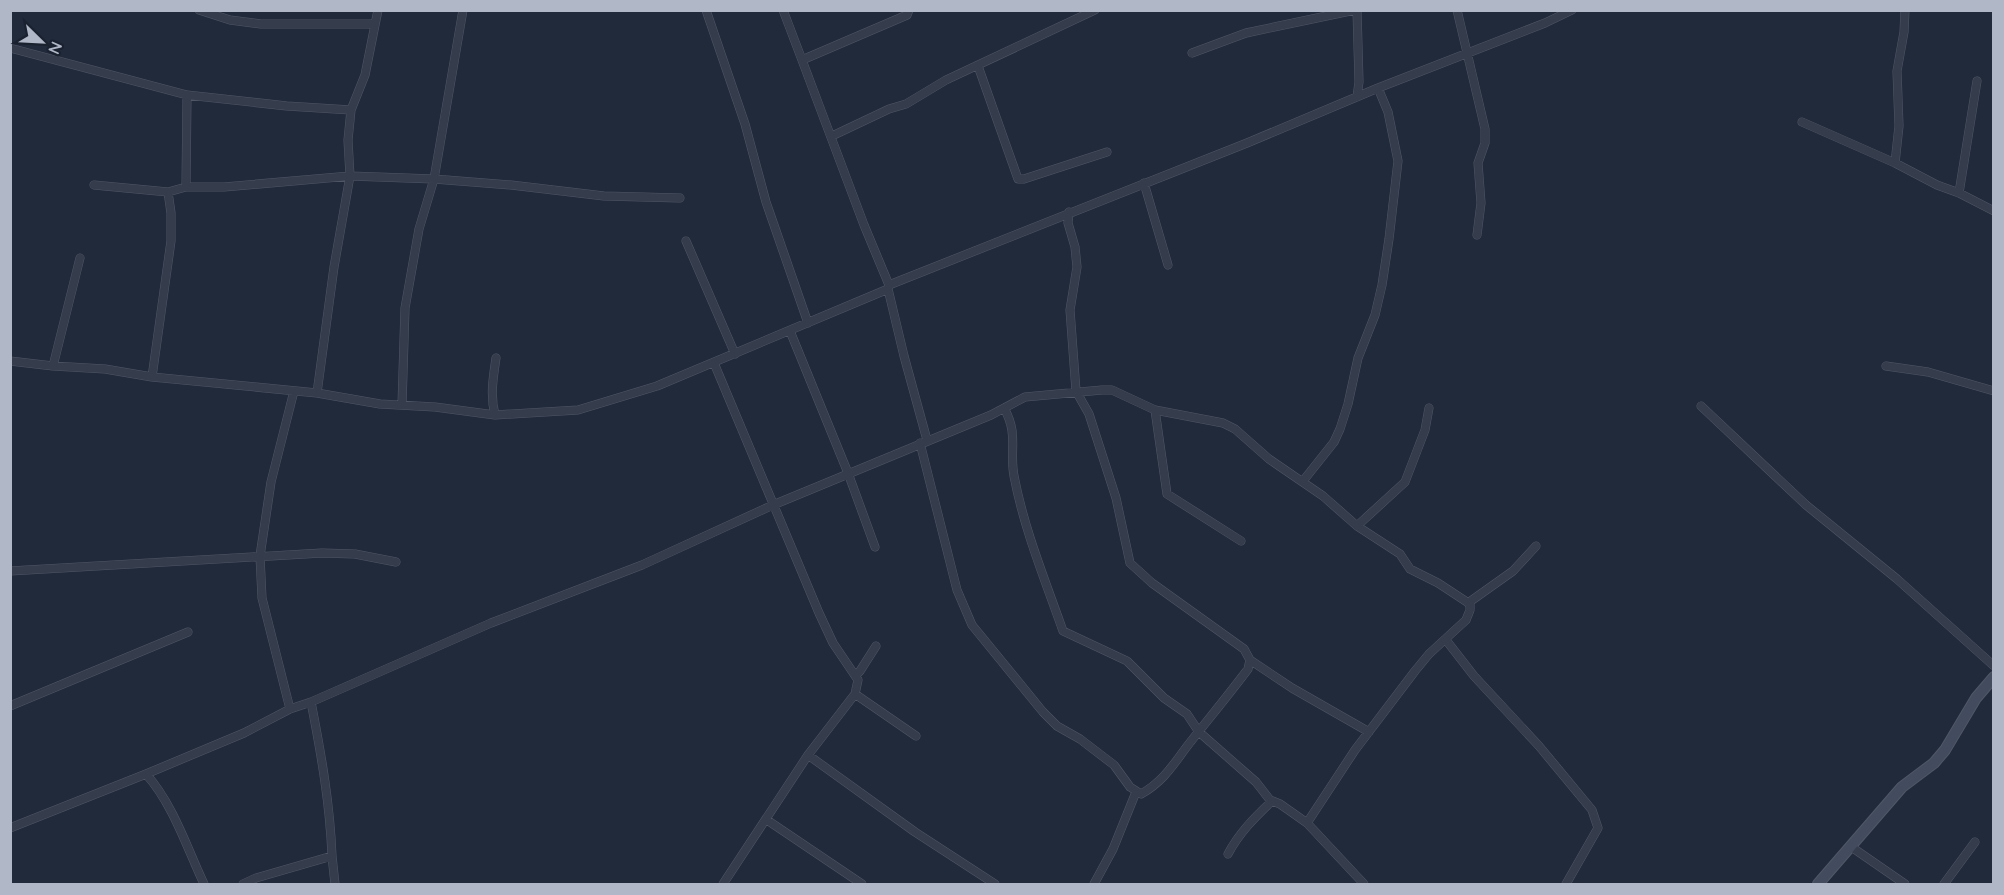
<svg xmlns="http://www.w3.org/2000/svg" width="2004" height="895" viewBox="0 0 2004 895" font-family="Quicksand,sans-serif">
	<rect width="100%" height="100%" fill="#212a3b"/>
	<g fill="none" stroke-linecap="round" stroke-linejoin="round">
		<g stroke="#505766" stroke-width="9">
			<path id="street" d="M199 10 230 20 261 24H374
				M706 10 745 124 766 202 808 323
				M783 10 802 60
				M1357 10 1359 82 1357 97
				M1457 10 1485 129V143L1478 163 1481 203 1477 235
				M10 48 187 95 287 106 351 110
				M1192 53 1246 33 1355 10
				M978 66 1018 179H1024L1107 152
				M1802 122 1895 163 1937 185 1959 193 1994 211
				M832 136 889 109 906 104 946 80 1095 10
				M1895 163 1899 126 1897 71 1904 32 1905 10
				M1144 183 1168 265
				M94 185 168 192 186 187 187 95
				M186 187H224L350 176 434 179 511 185 604 196 680 198
				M1959 193 1977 81
				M686 241 735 354
				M889 285 1247 143 1378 88 1545 23 1572 10
				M888 289 904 356 927 440
				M790 331 848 473 875 547
				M10 361 53 366 105 369 152 377 317 393 380 404 435 407 495 415 578 410 657 386 888 289 889 285 864 225 802 60 907 15 909 10
				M714 363 819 613 833 643 858 680 855 694 808 755 723 884
				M53 366 80 258
				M1886 366 1928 372 1994 391
				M152 377 171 241V213L168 192
				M317 393 334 267 350 176 348 140 351 110 365 75 378 10
				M402 405 405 308 419 229 434 179 463 10
				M1701 406 1806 505 1897 579 1994 666
				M1004 408C1019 435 1009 449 1014 476 1024 529 1045 580 1063 631L1127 661 1164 698 1187 714 1199 732 1256 782 1270 800 1280 804 1307 823 1364 884
				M1155 410 1167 494 1241 541
				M495 415C490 396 493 378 496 358
				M920 443 957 590 972 625 1043 712 1057 726 1080 739 1114 765 1130 787 1141 794C1166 780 1175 761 1192 740 1211 716 1230 693 1248 669L1250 660 1244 649 1152 583 1130 563 1116 498 1089 414 1076 391 1070 310 1077 267 1075 247 1068 223 1069 212
				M1303 481 1334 442 1340 429 1348 404 1358 358 1375 315 1382 285 1389 239 1398 161 1388 112 1378 88
				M1357 526 1405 482 1425 430 1429 408
				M10 571 322 553 355 554 396 562
				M1470 604 1468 603 1513 571 1536 546
				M1446 640 1474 676 1539 746 1592 810 1598 828 1566 884
				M1250 660 1292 688 1369 732
				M856 675 860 671 876 646
				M855 694 916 736
				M311 702 491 623 642 565 773 505 991 415 1025 397 1102 390H1112L1155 410 1223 423 1235 429 1269 459 1323 496 1357 526 1400 554 1410 569 1438 583 1470 604V610L1466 620 1429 654 1415 671 1355 750 1307 823
				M10 706 188 632
				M290 709 262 598 260 556 271 482 294 391
				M808 755 915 832 995 884
				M146 774C173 804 187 848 204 884
				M767 820 862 884
				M10 828 146 774 244 733 290 709 311 702C321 753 330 804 332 856L256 878 243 884
				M1850 846 1905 884
				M1228 854C1239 833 1255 817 1272 801
				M332 856 335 884
				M1094 884 1113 849 1136 792
				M1944 884 1975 842"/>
		</g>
		<g stroke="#505766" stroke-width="12">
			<path id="secondary" d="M1818 884 1902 787 1934 763 1945 750 1976 698 1994 677"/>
		</g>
		<use href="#street" stroke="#353c4b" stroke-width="8"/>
		<use href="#secondary" stroke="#434b5e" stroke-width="10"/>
	</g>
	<rect width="2004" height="895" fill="none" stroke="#b0b7c7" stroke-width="24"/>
	<g transform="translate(42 42) rotate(114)" stroke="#1a2230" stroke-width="4.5" paint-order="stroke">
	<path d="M0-4.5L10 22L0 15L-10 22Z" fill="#b0b7c7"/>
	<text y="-9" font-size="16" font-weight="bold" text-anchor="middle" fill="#b0b7c7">N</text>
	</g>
</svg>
